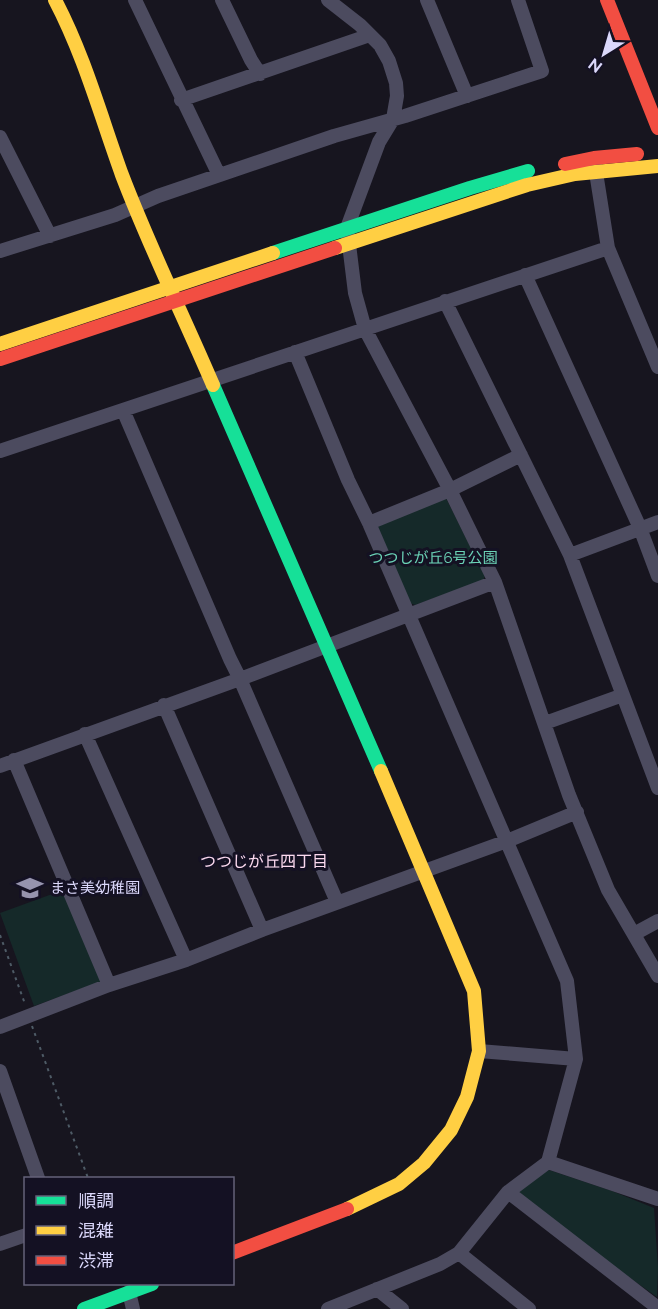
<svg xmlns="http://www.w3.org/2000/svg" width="658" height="1309" viewBox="0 0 658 1309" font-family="Raleway,'Noto Sans JP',sans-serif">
	<rect width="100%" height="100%" fill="#17151f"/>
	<path fill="#152929" d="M445 496 485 576 483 581 415 605 410 603 377 525Z
		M66 889 103 981 34 1006 0 913Z
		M549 1170 612 1191 654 1208 658 1268 657 1297 508 1192Z"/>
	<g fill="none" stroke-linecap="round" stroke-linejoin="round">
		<path stroke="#4e5b66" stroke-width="2" stroke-dasharray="3 4.5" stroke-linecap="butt" d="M0 935 25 1004
			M32 1026 88 1178"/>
		<path stroke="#4c4b5f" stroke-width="14" d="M135 0 219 175
			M222 0 251 60 260 74
			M328 0 360 25 380 45 389 61 396 83 397 96 393 119 379 142 347 228 355 293 365 329 450 490 495 582 569 795 608 890 658 976
			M427 0 467 96
			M181 100 370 35
			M0 137 50 236
			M595 166 608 248 658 367
			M0 251 115 215 158 196 334 136 405 116 542 71 518 0
			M525 275 640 528 658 576
			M445 301 570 555 658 788
			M295 352 348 480 369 523 567 981 576 1059 548 1162 508 1192 459 1253 440 1264 328 1309
			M123 410 230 659 240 679 337 902
			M0 451 608 248
			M369 523 450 490 521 455
			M570 555 658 522
			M164 705 262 930
			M545 723 623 695
			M85 734 186 960
			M14 760 109 985
			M0 766 240 679 495 582
			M634 934 658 921
			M0 1027 109 985 186 960 262 930 507 841 577 812
			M479 1051 576 1059
			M0 1071 38 1178
			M548 1162 658 1199
			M508 1192 658 1308
			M0 1244 26 1235
			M459 1253 529 1309
			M377 1289 402 1309
			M129 1292 133 1309"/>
		<path stroke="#16e098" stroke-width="14" d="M273 253 470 188 528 171
			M213 385 381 771
			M84 1309 152 1284"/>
		<path stroke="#ffcf43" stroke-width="14" d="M55 0C84 55 101 117 122 175 149 246 183 315 213 385
			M335 248 527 185 575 174 658 166
			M0 344 273 253
			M347 1209 399 1184 424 1163 451 1130 467 1097 479 1051 474 991 381 771"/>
		<path stroke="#f24e42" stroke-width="14" d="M607 0 658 128
			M565 164 594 158 637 154
			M0 359 335 248
			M232 1253 347 1209"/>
	</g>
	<defs>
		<g id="school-bare" transform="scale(2.07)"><path d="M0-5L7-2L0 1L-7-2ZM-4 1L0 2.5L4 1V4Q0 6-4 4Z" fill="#9694ae" stroke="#141123" stroke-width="2.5" paint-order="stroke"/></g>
	</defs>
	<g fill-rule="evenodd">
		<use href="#school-bare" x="30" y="888"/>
	</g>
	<g text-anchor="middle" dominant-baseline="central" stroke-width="6" stroke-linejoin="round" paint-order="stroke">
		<g font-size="15" fill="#6bd3b7" stroke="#141123">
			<text x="433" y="558">つつじが丘6号公園</text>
		</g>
		<g font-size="15" fill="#dbd8fb" stroke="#141123" text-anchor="start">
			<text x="50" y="888">まさ美幼稚園</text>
		</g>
		<g font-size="16" fill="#fbd9ef" stroke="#141123">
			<text x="264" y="861">つつじが丘四丁目</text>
		</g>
	</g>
	<rect x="24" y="1177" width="210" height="108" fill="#141123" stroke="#646179" stroke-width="1.5"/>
	<rect x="36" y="1196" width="30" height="9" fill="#16e098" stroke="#646179" stroke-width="1.5"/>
	<text x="78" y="1207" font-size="18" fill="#dbd8fb">順調</text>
	<rect x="36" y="1226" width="30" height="9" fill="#ffcf43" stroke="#646179" stroke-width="1.5"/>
	<text x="78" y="1237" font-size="18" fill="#dbd8fb">混雑</text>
	<rect x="36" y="1256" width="30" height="9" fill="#f24e42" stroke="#646179" stroke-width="1.5"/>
	<text x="78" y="1267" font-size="18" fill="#dbd8fb">渋滞</text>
	<g transform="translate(604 54) rotate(217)" stroke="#141123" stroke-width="4.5" paint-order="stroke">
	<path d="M0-4.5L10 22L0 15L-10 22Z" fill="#dbd8fb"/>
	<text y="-9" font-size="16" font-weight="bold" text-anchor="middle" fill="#dbd8fb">N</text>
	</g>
</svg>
